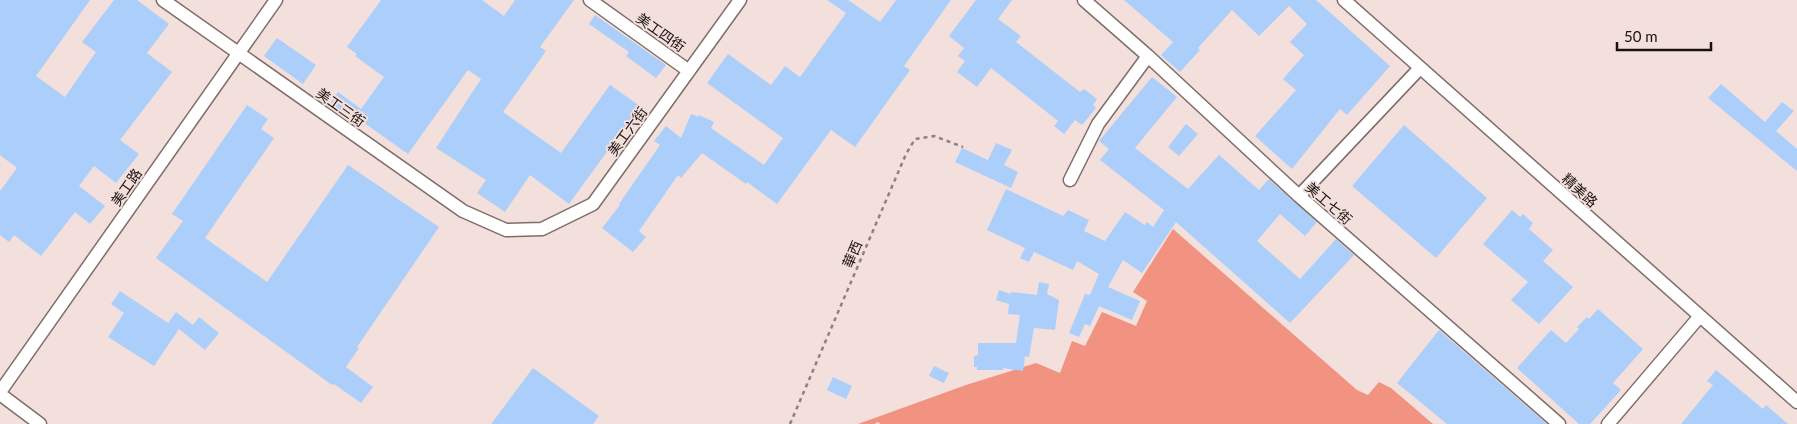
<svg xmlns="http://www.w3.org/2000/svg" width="1797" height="424" viewBox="0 0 1797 424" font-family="Lato,'Noto Sans TC',sans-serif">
	<rect width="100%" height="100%" fill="#f3dfdb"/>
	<path fill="#f29280" d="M1173 229 1357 390 1368 395 1379 382 1391 388 1433 424H881L877 422 875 424H858L966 385 1036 363 1060 373 1072 341 1085 346 1102 312 1136 326 1147 301 1133 292Z"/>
	<path fill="#abcffa" d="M0 0H90L36 76 65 97 96 52 82 42 114 0H137L169 24 147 53 172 72 120 140 139 154 116 183 94 166 79 186 105 206 90 224 75 212 41 256 14 235 9 242 0 235V191L17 168 0 155Z
		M381 0H482L504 16 515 0H574L540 47 546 51 503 112 561 153 610 85 640 106 569 204 530 175 505 212 477 193 486 180 436 148 481 79 468 70 408 154 356 117 352 122 329 105 338 92 361 109 384 77 355 56 357 54 347 47Z
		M827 0H848L880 22 896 0H951L904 66 910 70 855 147 831 130 777 204 747 182 746 184 702 153 681 178 678 175 639 231 646 237 633 252 602 228 620 205 619 204 660 145 654 141 666 126 681 138 691 114 699 117V115L714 122 711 128 764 165 783 138 707 83 728 54 771 85 785 66 800 77 846 13Z
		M976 0H1012L998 19 1021 36 1016 42 1080 92 1084 89 1097 99 1093 105 1096 108 1082 125 1075 120 1064 134 1054 126 1058 121 991 68 977 87 957 72 965 61 958 56 964 48 949 36Z
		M1124 0H1316L1390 66 1347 115 1340 109 1292 169 1255 136 1296 90 1283 79 1304 55 1290 42 1307 24 1289 6 1259 36 1232 10 1198 48 1200 50 1180 72 1161 55 1173 42Z
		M595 15 666 65 656 78 626 56 629 52 589 24Z
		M277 38 316 65 303 84 264 56Z
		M1152 77 1177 97 1135 148 1188 189 1219 155 1259 190 1269 179 1317 222 1305 236 1280 214 1257 241 1300 279 1336 239 1354 255 1290 323 1176 222 1142 273 1123 260 1108 287 1140 301 1132 320 1099 306 1090 326 1085 324 1079 337 1069 333 1085 294 1090 295 1099 274 1077 261 1073 270 1034 252 1029 262 1020 258 1025 248 987 230 1006 189 1063 216 1068 210 1089 220 1084 231 1105 241 1125 212 1145 225 1147 222 1153 227 1164 210 1100 160 1109 149 1099 141Z
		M1721 84 1765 122 1782 102 1794 111 1776 131 1797 149V171L1708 98Z
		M247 105 268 119 261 129 274 138 205 238 267 282 348 165 439 227 357 347 359 348 346 367 373 387 361 403 334 384 332 385 156 258 183 221 172 214Z
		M1186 124 1198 134 1179 156 1168 147Z
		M1404 125 1487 198 1436 258 1352 186Z
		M996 143 1012 150 1004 165 1018 172 1011 188 955 162 962 148 988 160Z
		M1512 210 1520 217 1523 214 1533 223 1529 229 1553 250 1543 261 1573 287 1539 324 1511 300 1528 282 1483 244Z
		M1039 282 1049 284 1047 294 1059 300 1055 330 1034 328 1029 357 1025 356 1023 371 1003 368V370H977V367H974V356L978 355V343H1016L1020 315 1008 314 1009 304 996 300 999 290 1011 294V292L1037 295Z
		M120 291 168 323 176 312 193 325 199 317 219 333 205 350 179 329 154 366 108 337 124 313 111 304Z
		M1598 309 1643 349 1613 383 1621 390 1590 424H1579L1517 368 1551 330 1566 343 1579 329 1577 327 1587 317 1589 319Z
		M1439 330 1547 424H1447L1397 383Z
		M934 366 949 373 944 383 929 376Z
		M533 368 599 416 593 424H491Z
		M1716 370 1763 409 1766 405 1788 424H1681L1713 385 1707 381Z
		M833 377 852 386 846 399 827 390Z"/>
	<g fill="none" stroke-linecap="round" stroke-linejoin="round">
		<g stroke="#7e6d69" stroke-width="15">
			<path id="minor" d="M163 0 463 211 506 230 542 229 593 204 740 0
				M590 0 689 71
				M1084 0 1148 56 1299 196 1559 424
				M1344 0 1797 402
				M1070 180 1098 124 1148 56
				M1299 196 1420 68
				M0 392 276 0
				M0 394 40 424
				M1608 424 1700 316"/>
		</g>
		<path stroke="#8f817e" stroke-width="2.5" stroke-dasharray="4 4" stroke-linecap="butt" d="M790 424 906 154 915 139 934 136 963 147"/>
		<use href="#minor" stroke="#fff" stroke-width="12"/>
	</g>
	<g text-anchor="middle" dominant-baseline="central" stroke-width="4" stroke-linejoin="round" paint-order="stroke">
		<g font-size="14" fill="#191211" stroke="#f3dfdb">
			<text transform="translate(661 32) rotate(35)">美工四街</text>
			<text transform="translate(341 107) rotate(35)">美工三街</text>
			<text transform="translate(627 131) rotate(-54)">美工六街</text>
			<text transform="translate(126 187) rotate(-55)">美工路</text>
			<text transform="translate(1580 190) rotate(42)">精美路</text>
			<text transform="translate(1329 203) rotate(41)">美工七街</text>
			<text transform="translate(852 254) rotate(-67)">華西</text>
		</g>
	</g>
	<path d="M1617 42v8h94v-8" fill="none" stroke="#191211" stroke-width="2.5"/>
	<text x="1624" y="42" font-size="15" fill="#191211" stroke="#f3dfdb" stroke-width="4" paint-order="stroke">50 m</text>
</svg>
